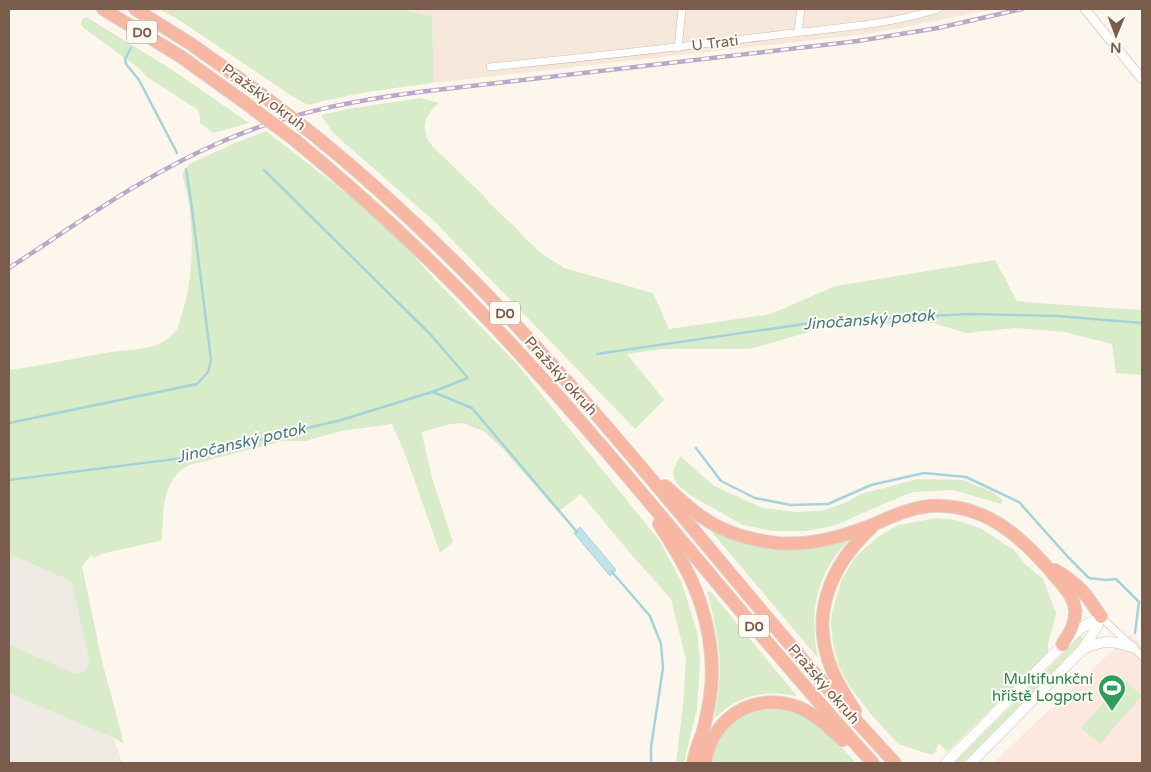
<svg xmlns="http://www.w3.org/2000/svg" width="1151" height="772" viewBox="0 0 1151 772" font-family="'Varela Round',sans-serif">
	<rect width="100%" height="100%" fill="#fdf6ec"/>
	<path fill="#f5e8da" d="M403 9H994L899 28 857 35 434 83 432 17Z"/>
	<path fill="#fde8e0" d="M1130 634 1142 646V763H993Z"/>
	<path fill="#efe9e4" d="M9 554 71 581 89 660V665L86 670 81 673H73L9 644Z
		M9 693 114 738 122 763H9Z"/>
	<path fill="#d8ecc9" d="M159 9H403L432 17 434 83C392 88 349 94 308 105L292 96 176 18Z
		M86 17 168 67 249 123 213 133 200 123V116L198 110 147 77 140 69 85 29 81 25 82 19Z
		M420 98 439 103C423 116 420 131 433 147L484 196 489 203 516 228 525 238 541 253 564 268 653 293 669 329 770 314 836 286 995 260 1017 301C1059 305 1101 307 1142 310V375L1116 373 1112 344 1064 332 1015 328 966 333 933 323 830 326 750 349H662L627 354 664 400 635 429 434 221 333 133 321 115 348 109Z
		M266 131 387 225 436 281 517 364 659 540 681 581 697 631 700 661 697 709 684 763H676L683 705 686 660 671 599 630 553 581 494 558 512 503 449 485 432 463 423 450 424 422 432V435L433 481 453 542 440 553 406 456 392 424 341 431 305 441H283L189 465C162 478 163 513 162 539L160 541 104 553 93 558 92 555 82 566 101 657 124 744 114 738 9 693V644L73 673C82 674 88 670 89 660L71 581 9 554V370C43 365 76 358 111 352 125 350 146 350 159 344 166 340 173 335 177 329 179 325 180 319 182 314 195 274 195 215 182 174L189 164 233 144Z
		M680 456 714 486 763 508 797 512 825 510 845 503 861 494 918 479 963 480 992 492 1003 500 1001 504 953 490 913 492 874 508 836 525 806 531H772L743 525 690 495 677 484 674 478 673 471Z
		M936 518 956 520 982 529 1014 550 1021 558 1023 562 1043 579 1056 613 1048 645V653L947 752 939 743 934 754 932 755 898 744 870 713 851 688 839 667 833 643 831 623 832 612 842 579 856 556 878 537 898 525Z
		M713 530 727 536 847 539 848 541C817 573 808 613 818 657H817L711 531Z
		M707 591 711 592 797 696C764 690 738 694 714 719 717 701 720 683 720 665 719 639 713 615 707 591Z
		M1080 636 1082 637 1083 641 963 763H954Z
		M1124 679 1142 696 1100 744 1081 728Z
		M775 708C784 709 793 711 801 715 822 724 842 747 856 763H710C718 726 738 712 775 708Z"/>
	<path fill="#bfe3e8" stroke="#a5d3da" d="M580 527 616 570 610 576 574 533Z"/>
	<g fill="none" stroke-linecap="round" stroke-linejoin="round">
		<path stroke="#a5d3da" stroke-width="2.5" d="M131 48 125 59 126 64 139 80 177 153
			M597 354 825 321 969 314 1057 316 1142 323
			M433 392 472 408 577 532
			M9 423 197 384 208 372 211 360 191 201 186 169
			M696 448 721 481 755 498 791 505 828 504 871 485 924 473 966 477 1019 502 1068 557 1089 578 1106 580 1116 579 1139 602 1135 633
			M9 480 183 458 341 420 432 392 468 378 430 334 264 170
			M612 572 650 616 661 644 663 668 651 747V763"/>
		<g stroke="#d1beb0" stroke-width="8">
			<path id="minor" d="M798 32 801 9
				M678 48 682 9
				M490 67C588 57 686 47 784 34 835 28 888 25 938 9
				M1101 617 1142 656"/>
		</g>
		<g stroke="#d1beb0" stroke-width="10">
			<path id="tertiary" d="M1085 9 1142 79"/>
		</g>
		<g stroke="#d6c0b0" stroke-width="11">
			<path id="secondary" d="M1083 649C1104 640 1111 640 1132 647
				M946 763 1062 645 1081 628 1101 617
				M971 763 1082 650 1097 627 1101 617"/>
		</g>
		<g stroke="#dad1cd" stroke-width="14">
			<path id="motorway" d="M103 9 180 56 244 102
				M135 9 191 44 261 94
				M314 135C408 211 493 297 573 388 682 511 783 643 895 763
				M296 141C366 199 433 261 495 327 627 467 743 621 873 763
				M665 486C677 496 689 508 702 517 724 533 751 540 777 543 810 546 846 536 877 523 895 515 910 508 930 506 985 503 1021 536 1054 575 1063 586 1074 596 1075 610 1076 624 1069 634 1062 645
				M659 524C670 541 681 559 690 577 707 613 716 657 710 697 708 709 706 722 702 734 698 744 695 753 693 763
				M1055 570C1078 583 1087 595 1101 617
				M855 711C847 698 838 685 832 670 809 616 830 566 871 528
				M705 763C711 717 756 690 800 708 816 715 830 728 843 740"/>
		</g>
		<use href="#minor" stroke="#fff" stroke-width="7"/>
		<use href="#tertiary" stroke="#fff" stroke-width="9"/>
		<use href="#secondary" stroke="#fff" stroke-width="10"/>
		<use href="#motorway" stroke="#f7b7a3" stroke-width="12"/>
		<g stroke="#b9a8c9" stroke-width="4.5">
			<path id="rail" d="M9 268C78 223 146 174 221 142 284 114 351 101 419 92L858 41 938 28 1022 9"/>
		</g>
		<use href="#rail" stroke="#fffaf3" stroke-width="2.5" stroke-dasharray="8" stroke-linecap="butt"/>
		<g stroke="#dad1cd" stroke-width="14" stroke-linecap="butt">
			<path id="motorway-bridge" d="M261 94 314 135
				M244 102 296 141"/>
		</g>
		<use href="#motorway-bridge" stroke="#f7b7a3" stroke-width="12"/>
	</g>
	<defs>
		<g id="stadium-pin" transform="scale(1.4375)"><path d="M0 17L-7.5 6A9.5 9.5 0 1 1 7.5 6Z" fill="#2e9e5b" stroke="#fffaf3"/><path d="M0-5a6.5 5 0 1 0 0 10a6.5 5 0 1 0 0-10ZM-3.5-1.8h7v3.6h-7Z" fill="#fff"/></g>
	</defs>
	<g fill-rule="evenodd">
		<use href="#stadium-pin" x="1112" y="688"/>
	</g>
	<g text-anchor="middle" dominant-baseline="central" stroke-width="4" stroke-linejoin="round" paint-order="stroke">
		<g fill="#fffaf3" stroke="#a28b7f" stroke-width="1">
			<rect x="127" y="20.5" width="30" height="23" rx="4"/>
			<rect x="490" y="301.5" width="30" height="23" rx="4"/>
			<rect x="739" y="614.5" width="30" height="23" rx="4"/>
		</g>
		<g font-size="14" font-weight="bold" fill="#7a5c4d">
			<text x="142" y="32">D0</text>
			<text x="505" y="313">D0</text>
			<text x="754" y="626">D0</text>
		</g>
		<g font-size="15" fill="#7a5c4d" stroke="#fffaf3">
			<text transform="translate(715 43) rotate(-7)">U Trati</text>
			<text transform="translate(264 97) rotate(37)">Pražský okruh</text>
			<text transform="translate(561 376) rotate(48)">Pražský okruh</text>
			<text transform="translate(824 684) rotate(49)">Pražský okruh</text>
		</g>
		<g font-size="15" fill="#27864d" stroke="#fffaf3" text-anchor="end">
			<text x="1093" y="679">Multifunkční<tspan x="1093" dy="17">hřiště Logport</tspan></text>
		</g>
		<g font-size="16" font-style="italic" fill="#437c86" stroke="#fffaf3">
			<text transform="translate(869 320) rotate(-4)">Jinočanský potok</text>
			<text transform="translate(241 443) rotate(-13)">Jinočanský potok</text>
		</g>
	</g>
	<rect width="1151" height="772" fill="none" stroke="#7a5c4d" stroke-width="20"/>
	<g transform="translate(1116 35) rotate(181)" stroke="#fffaf3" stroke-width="4" paint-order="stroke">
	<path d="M0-4L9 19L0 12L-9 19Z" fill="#7a5c4d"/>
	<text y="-8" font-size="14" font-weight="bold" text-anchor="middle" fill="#7a5c4d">N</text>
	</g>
</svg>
